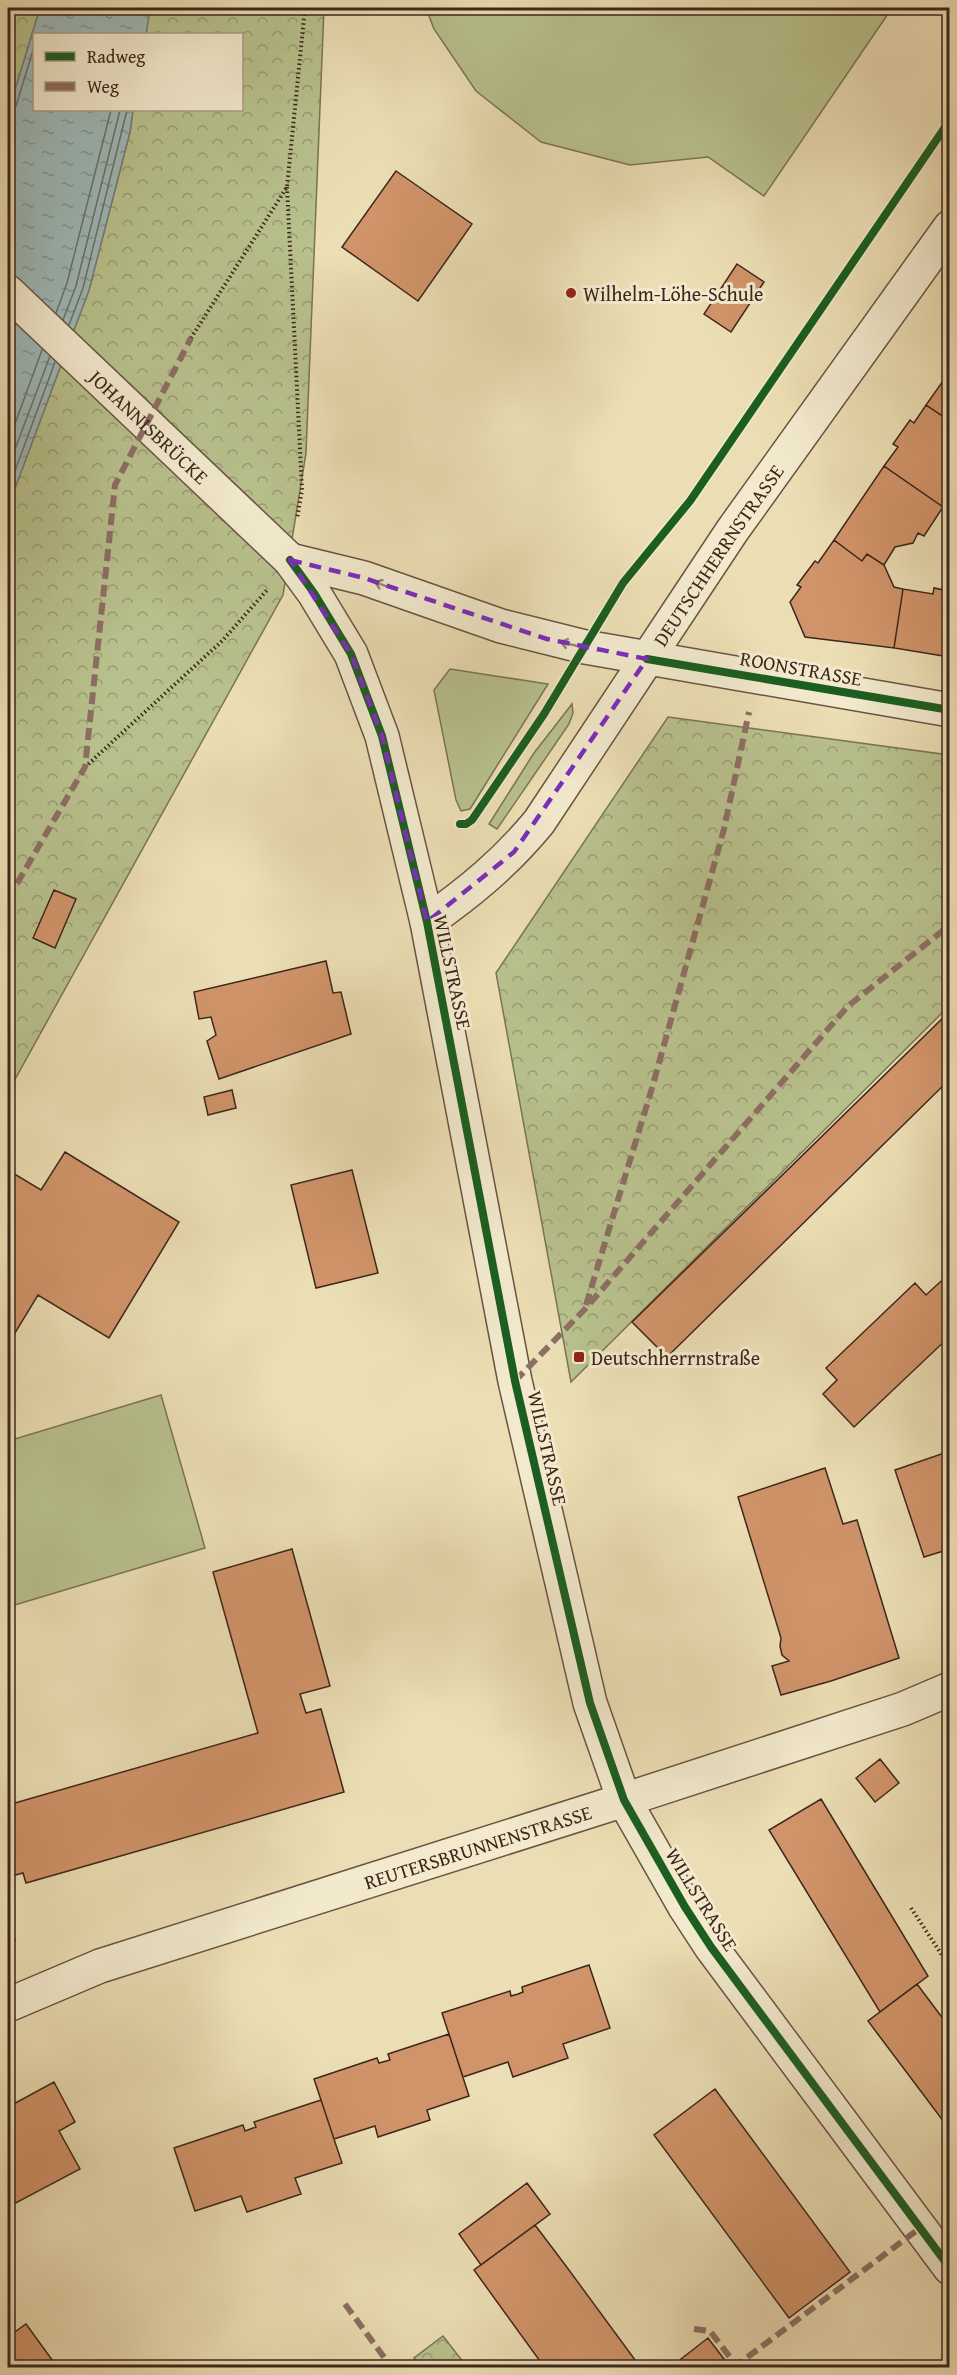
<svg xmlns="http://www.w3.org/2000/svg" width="957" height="2375" viewBox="0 0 957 2375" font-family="'Gentium Book Plus',serif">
	<defs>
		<pattern id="park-crowns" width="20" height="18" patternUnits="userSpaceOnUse" patternTransform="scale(1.5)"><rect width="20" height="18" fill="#b8c18d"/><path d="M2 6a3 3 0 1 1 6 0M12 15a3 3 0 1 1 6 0" fill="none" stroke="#979d73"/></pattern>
		<pattern id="water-ripples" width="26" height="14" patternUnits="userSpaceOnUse" patternTransform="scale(1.5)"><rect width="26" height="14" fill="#9db9b8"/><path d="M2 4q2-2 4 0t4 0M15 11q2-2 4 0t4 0" fill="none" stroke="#819695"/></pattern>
	</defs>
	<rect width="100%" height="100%" fill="#ecdeb4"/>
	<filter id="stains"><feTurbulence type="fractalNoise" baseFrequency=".00333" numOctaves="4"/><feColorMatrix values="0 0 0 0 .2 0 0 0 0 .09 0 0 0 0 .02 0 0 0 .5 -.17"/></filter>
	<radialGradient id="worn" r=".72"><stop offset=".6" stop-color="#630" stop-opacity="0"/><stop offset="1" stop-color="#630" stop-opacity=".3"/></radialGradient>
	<path fill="#b8c18d" stroke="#7a7455" stroke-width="1.5" d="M426 8H892L764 196 708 157 630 165 541 142 476 91 434 29Z
		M450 669 548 684 470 809 461 811 456 800 434 690Z
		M572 704 573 713 569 724 497 829 489 824 534 753Z
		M161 1395 205 1548 8 1607V1441Z"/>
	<path fill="url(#park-crowns)" stroke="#7a7455" stroke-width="1.5" d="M8 8H40L8 113Z
		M150 8H324L306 453 283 595 8 1092V507L89 290 130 132 133 110H242V34H146Z
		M668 717 949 755V1006L571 1382 496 973Z
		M443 2336 467 2367H421L414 2358Z"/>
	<path fill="url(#water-ripples)" stroke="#767e7a" stroke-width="1.5" d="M40 8H150L146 34H34V110H133L130 132 89 290 8 507V113Z"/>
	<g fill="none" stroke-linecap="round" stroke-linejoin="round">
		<path stroke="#6c706a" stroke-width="1.5" d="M8 110 13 109 16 106 34 47
			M56 313 67 283 111 110
			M63 320 76 286 120 110
			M69 325 83 288 127 110
			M8 443 42 350
			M8 468 50 356
			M8 490 55 362"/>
	</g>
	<path fill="#d1946a" stroke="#3c261d" stroke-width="1.5" d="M396 171 472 224 418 301 342 247Z
		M737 264 764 282 731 332 704 314Z
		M950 371V421L926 405Z
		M926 405 950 421V496L943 507 884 466 898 447 893 444 910 420 914 423Z
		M884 466 943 507 924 536 918 533 913 543 895 547 884 565 867 554 862 561 834 540Z
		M834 540 862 561 867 554 884 565 894 587 903 589 894 648 805 637 790 602 801 587 797 585 815 561 818 563Z
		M946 581 950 582V657L894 648 903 589 933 594 934 588 944 590Z
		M54 890 76 899 55 948 33 938Z
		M326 961 333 993 341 992 351 1034 219 1079 207 1041 216 1035 211 1017 199 1019 194 992Z
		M950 1011V1079L667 1357 632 1322Z
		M232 1090 236 1108 208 1115 204 1097Z
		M65 1152 179 1222 109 1338 38 1295 15 1333 8 1328V1170L41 1190Z
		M352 1170 378 1273 316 1288 291 1185Z
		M950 1273V1336L854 1427 823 1394 837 1380 826 1368 915 1283 926 1295Z
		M950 1451V1549L924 1557 895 1470Z
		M825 1468 843 1524 857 1520 899 1658 831 1681 781 1695 772 1666 789 1661 782 1655 780 1646 781 1638 738 1497Z
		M292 1549 330 1686 300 1694 306 1713 321 1709 344 1792 26 1883 23 1873 8 1877V1830L14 1828 8 1805 258 1733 213 1572Z
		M880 1759 899 1783 875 1802 856 1778Z
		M821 1799 928 1976 880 2012 769 1830Z
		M8 1915 15 1940 8 1943Z
		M589 1965 610 2028 563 2044 568 2058 513 2077 508 2062 463 2077 442 2013 510 1991 511 1996 518 1994 523 1992 522 1987Z
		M917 1984 950 2028V2130L868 2021Z
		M449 2034 469 2096 427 2110 430 2120 378 2137 375 2126 334 2139 314 2079 377 2058 379 2063 390 2060 388 2054Z
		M54 2082 75 2122 59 2131 80 2169 10 2206 8 2201V2107Z
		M715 2089 850 2272 789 2318 654 2135Z
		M321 2100 342 2163 295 2178 301 2194 247 2212 241 2196 195 2211 174 2148 243 2125 245 2131 256 2127 254 2122Z
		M527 2183 550 2214 481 2265 459 2234Z
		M535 2225 566 2266 641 2368H545L474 2270Z
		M26 2324 58 2368H19L8 2351V2337Z
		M708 2338 727 2363 721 2368H679L676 2363Z"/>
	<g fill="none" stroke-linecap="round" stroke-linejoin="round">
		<g stroke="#685443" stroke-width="36">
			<path id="minor" d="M624 1800 903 1709 950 1689"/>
		</g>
		<g stroke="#685443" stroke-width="36">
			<g id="tertiary">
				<path id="s1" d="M8 292 290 560 314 593 351 654 382 736 427 922 515 1381 590 1703 624 1800 685 1907 711 1947 950 2268"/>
				<path d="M290 560 364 578 501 626 585 647 950 710"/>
				<path id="s2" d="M427 922C470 892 506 862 539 822L732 531 950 227"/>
				<path id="s3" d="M8 2005 100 1966 624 1800"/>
			</g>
		</g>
		<path stroke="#3c261d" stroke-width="4" stroke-dasharray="1.5 3" stroke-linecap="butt" d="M287 187 302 490 297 519
			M191 338 287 187 305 8
			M85 767 222 641 267 590
			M911 1908 950 1967"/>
		<use href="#minor" stroke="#f3eace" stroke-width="33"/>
		<use href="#tertiary" stroke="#f3eace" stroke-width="33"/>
		<path stroke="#8d6e63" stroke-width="6" stroke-dasharray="12 6" stroke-linecap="butt" d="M8 899 85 767 115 485 191 338
			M586 1305 652 1088 724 829 749 712
			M515 1381 585 1309 848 1006 950 925
			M345 2304 392 2368
			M694 2329 710 2331 736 2365
			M733 2368 920 2228"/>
		<g stroke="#f3eace" stroke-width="11">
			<path id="cycleway" d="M290 560 314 593 351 654 382 736 427 922 515 1381 590 1703 624 1800 685 1907 711 1947 950 2268
				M647 659 950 710
				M460 824H466L472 820 544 714 623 583 690 501 950 120"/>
		</g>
		<use href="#cycleway" stroke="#1b5e20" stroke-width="8"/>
	</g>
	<defs><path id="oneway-shaft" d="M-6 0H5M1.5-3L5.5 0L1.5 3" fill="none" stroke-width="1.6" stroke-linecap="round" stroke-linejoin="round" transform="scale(1.5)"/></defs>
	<g stroke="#988876">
		<use href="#oneway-shaft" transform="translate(383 585) rotate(-160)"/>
		<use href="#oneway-shaft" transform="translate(569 644) rotate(-167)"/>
	</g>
	<path fill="none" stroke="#7b2cbf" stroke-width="4.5" stroke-dasharray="12 8" stroke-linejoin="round" d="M290 560 364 578 547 639 647 659 514 852 427 922 382 736 351 654Z"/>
	<g fill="#8f2418" stroke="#f3eace" stroke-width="2">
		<circle cx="571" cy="293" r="6"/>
		<rect x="573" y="1351" width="12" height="12" rx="3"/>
	</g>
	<g text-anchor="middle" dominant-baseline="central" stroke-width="6" stroke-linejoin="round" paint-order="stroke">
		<g font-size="20" fill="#3c261d" stroke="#f3eace" text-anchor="start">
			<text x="583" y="293">Wilhelm-Löhe-Schule</text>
			<text x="591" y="1357">Deutschherrnstraße</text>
		</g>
		<g font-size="20" fill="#3c261d" stroke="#f3eace">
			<text stroke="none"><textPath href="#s1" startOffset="195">JOHANNISBRÜCKE</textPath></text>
			<text stroke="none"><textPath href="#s2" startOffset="472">DEUTSCHHERRNSTRASSE</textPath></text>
			<text transform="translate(801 668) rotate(10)">ROONSTRASSE</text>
			<text transform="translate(453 972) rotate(78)">WILLSTRASSE</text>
			<text transform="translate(548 1448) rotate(77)">WILLSTRASSE</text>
			<text stroke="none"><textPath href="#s3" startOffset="496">REUTERSBRUNNENSTRASSE</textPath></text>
			<text transform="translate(702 1899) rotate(58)">WILLSTRASSE</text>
		</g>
	</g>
	<rect width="957" height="2375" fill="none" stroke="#ecdeb4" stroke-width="30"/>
	<rect x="9" y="9" width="939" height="2357" fill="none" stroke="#3c261d" stroke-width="3"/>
	<rect x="15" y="15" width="927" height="2345" fill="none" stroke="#3c261d" stroke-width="1.5"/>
	<rect x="33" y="33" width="210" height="78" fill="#f3eace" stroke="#aa9c87" stroke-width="1.5"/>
	<rect x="45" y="52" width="30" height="9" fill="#1b5e20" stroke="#aa9c87" stroke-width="1.5"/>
	<text x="87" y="63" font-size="18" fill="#3c261d">Radweg</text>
	<rect x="45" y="82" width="30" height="9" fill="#8d6e63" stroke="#aa9c87" stroke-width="1.5"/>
	<text x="87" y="93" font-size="18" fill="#3c261d">Weg</text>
	<rect width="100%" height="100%" filter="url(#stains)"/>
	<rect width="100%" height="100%" fill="url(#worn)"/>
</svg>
